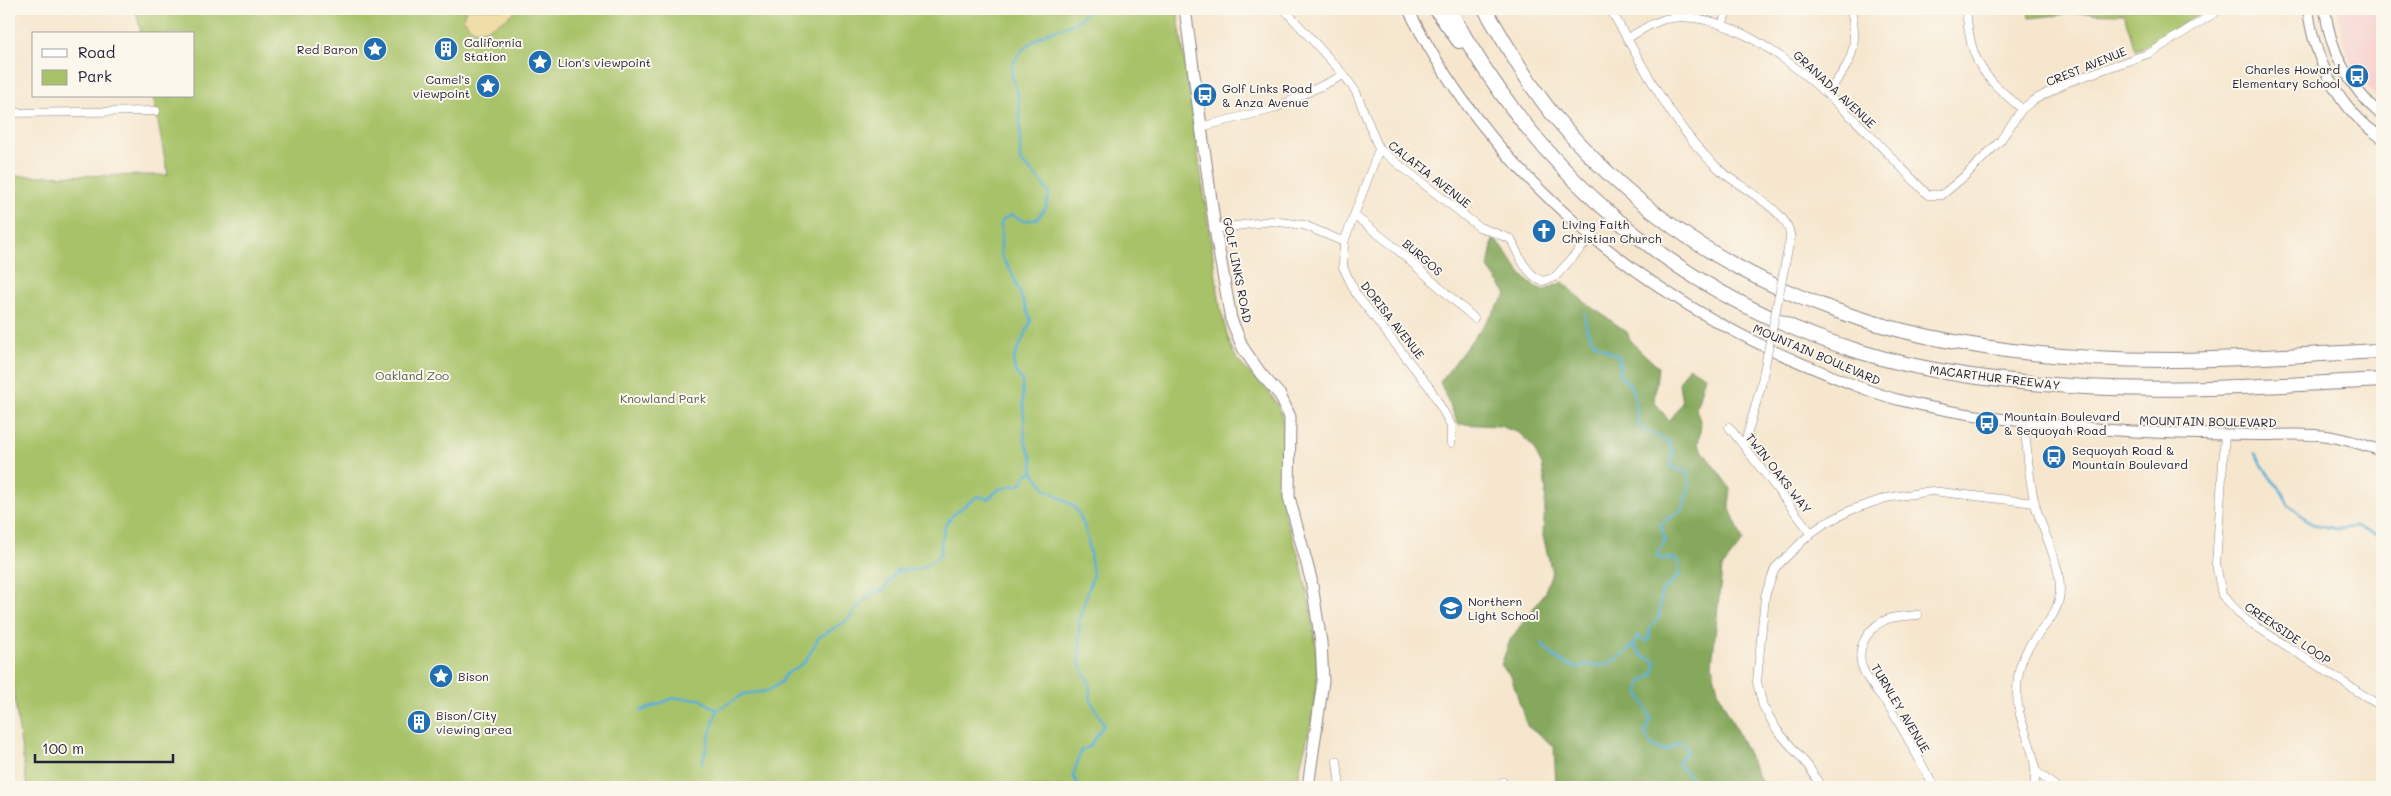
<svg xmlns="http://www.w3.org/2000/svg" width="2391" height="796" viewBox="0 0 2391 796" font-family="Mali,sans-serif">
	<rect width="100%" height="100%" fill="#fbf7ec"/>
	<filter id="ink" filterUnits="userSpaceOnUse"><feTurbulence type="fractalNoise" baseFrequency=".02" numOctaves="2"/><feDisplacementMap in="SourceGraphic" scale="10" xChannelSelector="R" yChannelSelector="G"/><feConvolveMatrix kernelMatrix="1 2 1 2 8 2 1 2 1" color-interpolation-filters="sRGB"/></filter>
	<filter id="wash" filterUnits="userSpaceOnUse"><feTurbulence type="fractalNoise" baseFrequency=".0096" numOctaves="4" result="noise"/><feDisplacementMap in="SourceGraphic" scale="20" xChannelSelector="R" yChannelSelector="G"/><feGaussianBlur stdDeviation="1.12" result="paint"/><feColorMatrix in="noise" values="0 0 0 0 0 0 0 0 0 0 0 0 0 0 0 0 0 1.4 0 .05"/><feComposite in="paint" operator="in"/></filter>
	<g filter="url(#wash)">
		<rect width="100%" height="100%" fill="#f6e6ce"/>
		<path fill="#f7d0cd" d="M2338 9H2382V103L2362 80 2351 61 2344 44Z"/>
		<path fill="#a7c268" stroke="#647252" d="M136 9H1177L1221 312C1226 327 1228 345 1237 359 1250 377 1272 389 1280 411 1291 442 1277 474 1283 505 1286 524 1295 541 1300 560 1309 598 1318 640 1317 679 1317 717 1301 751 1297 787H27L9 660V176L168 175 153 96H194V34H141Z
			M2028 9H2208L2144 47 2135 50 2124 14 2076 13 2029 18Z"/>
		<path fill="#85a85c" stroke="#54654c" d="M1493 239C1513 253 1518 284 1545 290L1563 282 1586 303 1627 332 1631 342 1658 367 1654 401 1669 421 1682 403 1679 383 1689 367 1705 376 1696 409 1701 424 1698 445 1731 489 1729 506 1743 541 1722 568 1712 665 1719 694 1761 781 1781 787H1556L1554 746 1527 726 1511 676 1501 665 1510 640 1544 594 1552 572 1543 536 1546 488 1542 465 1532 445 1519 433 1500 426 1458 424 1440 382 1507 294 1488 268Z"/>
		<path fill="#eeda9e" stroke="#887e6c" d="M458 9H518C509 17 482 37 471 28 468 26 466 21 463 18L466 10Z"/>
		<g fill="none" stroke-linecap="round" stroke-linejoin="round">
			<path stroke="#58afd5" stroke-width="2.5" d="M1585 313C1584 339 1596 346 1619 356L1620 375 1630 385 1635 397 1639 426 1669 442 1673 454 1670 467 1687 472 1690 484 1682 510 1660 524 1665 540 1656 556 1661 559 1675 558 1679 566V575L1661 592 1659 617 1649 630 1650 638 1647 642 1637 636 1634 645 1642 656 1656 661 1653 674 1640 683 1639 693 1651 718 1645 733 1651 745 1665 751 1679 742 1688 747 1685 755 1677 762 1692 779 1693 787
				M2255 454 2273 481 2279 487 2289 505 2312 524 2337 529 2355 527 2382 536
				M1542 644 1558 660 1576 668 1587 664C1605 670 1621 658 1633 645
				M641 711 674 698 700 699 717 710 744 694 768 691 781 682 785 675 805 662 819 637 846 621 873 592 883 591 897 570H918L940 556C943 518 948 518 978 496L988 499 999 489 1021 484 1027 474 1033 472
				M702 763 717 710
				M1080 787 1073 776 1081 751 1090 746 1104 724 1091 701 1089 682 1080 666 1079 620 1093 575 1088 539 1082 520 1075 507 1046 489 1033 472 1032 457 1025 442 1022 381 1014 369V358L1031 321 1012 273 1001 256V221L1011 215 1024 221 1037 219 1046 207 1049 194 1040 180 1020 161C1020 140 1021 117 1018 96 1017 89 1012 82 1012 74 1010 55 1032 41 1047 33 1067 24 1074 29 1088 9"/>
		</g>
	</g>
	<g filter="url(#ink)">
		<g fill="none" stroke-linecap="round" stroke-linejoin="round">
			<g stroke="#8c8484" stroke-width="9">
				<path id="minor" d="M1284 9 1344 75 1356 92 1379 149 1479 227 1511 239C1517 253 1527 276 1543 281L1555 277 1591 237
					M1610 9C1643 64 1672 128 1721 171 1739 187 1787 210 1790 234 1791 239 1789 244 1788 249
					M1966 9C1971 64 1981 74 2022 109
					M1723 23 1727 9
					M1628 38C1640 31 1651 23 1665 19 1755 0 1871 138 1928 195H1942L1967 174 2000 141 2022 109 2034 100 2068 82 2150 53 2221 9
					M1827 93C1852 63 1859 48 1851 9
					M9 113 156 111
					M1200 127 1273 109 1344 75
					M1379 149 1344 242 1343 267 1356 294 1430 388 1451 425V443
					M1355 216 1392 245 1474 318
					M1215 229 1271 221 1304 225 1344 242
					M2026 421 2025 432C2028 455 2029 481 2035 504 2042 532 2065 570 2059 599 2055 620 2037 632 2027 650 2020 662 2017 678 2017 691 2016 726 2041 751 2034 787
					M1729 427 1811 533
					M2225 434 2216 564 2222 595 2246 620 2382 707
					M1744 446 1761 386
					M1918 615C1909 616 1900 616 1891 618 1870 624 1854 647 1863 669 1868 684 1883 696 1891 710 1907 735 1920 761 1934 787
					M1337 761 1340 787
					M2037 772 2056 787
					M1503 782 1505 787
					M1821 787 1809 767 1777 730 1763 706 1757 682 1765 596 1775 568 1811 533 1824 524 1851 510 1886 498 1932 491 2035 503"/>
			</g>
			<g stroke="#8c8484" stroke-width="12">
				<path id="tertiary" d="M1408 9C1490 172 1635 292 1801 363 1834 377 1868 392 1903 401 1967 417 2034 423 2100 429 2153 434 2206 434 2259 435 2281 435 2306 433 2327 436 2346 439 2365 445 2382 451
					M2308 9C2314 60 2339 109 2382 138
					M2325 9C2330 52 2349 87 2382 116"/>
			</g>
			<g stroke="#8c8484" stroke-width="13">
				<path id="secondary" d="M1185 9 1215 229 1231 319 1243 348 1261 374 1280 395 1290 417 1289 497 1311 579 1321 642 1323 681 1308 787"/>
			</g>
			<g stroke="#8c8484" stroke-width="16">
				<path id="motorway" d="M1436 9 1459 41
					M1449 9C1539 176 1679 297 1861 352 1928 373 1999 381 2069 386 2173 393 2278 385 2382 380
					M1485 9C1507 46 1528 84 1555 117 1713 305 1930 360 2166 360 2238 360 2310 354 2382 351"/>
			</g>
			<use href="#minor" stroke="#fff" stroke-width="8"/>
			<use href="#tertiary" stroke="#fff" stroke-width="10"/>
			<use href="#secondary" stroke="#fff" stroke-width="11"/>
			<use href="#motorway" stroke="#fff" stroke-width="14"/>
			<g stroke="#8c8484" stroke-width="9" stroke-linecap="butt">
				<path id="minor-bridge" d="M1761 386 1788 249"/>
			</g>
			<use href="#minor-bridge" stroke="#fff" stroke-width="8"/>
		</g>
	</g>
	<defs>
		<g id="sight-disc" transform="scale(1.25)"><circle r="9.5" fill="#1f6fb2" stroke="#fbf7ec"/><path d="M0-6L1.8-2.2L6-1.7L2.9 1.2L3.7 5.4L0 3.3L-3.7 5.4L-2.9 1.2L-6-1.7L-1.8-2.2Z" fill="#fff"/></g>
		<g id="building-disc" transform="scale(1.25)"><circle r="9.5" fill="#1f6fb2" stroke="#fbf7ec"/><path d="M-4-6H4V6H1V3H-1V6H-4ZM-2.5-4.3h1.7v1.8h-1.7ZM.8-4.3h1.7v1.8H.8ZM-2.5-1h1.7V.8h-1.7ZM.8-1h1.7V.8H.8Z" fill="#fff"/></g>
		<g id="bus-disc" transform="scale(1.25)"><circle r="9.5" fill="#1f6fb2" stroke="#fbf7ec"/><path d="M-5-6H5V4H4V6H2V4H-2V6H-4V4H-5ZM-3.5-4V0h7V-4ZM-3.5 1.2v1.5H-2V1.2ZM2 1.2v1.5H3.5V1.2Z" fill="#fff"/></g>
		<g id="church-disc" transform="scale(1.25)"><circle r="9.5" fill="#1f6fb2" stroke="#fbf7ec"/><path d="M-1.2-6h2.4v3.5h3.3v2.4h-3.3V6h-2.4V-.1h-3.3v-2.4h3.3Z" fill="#fff"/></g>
		<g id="school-disc" transform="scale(1.25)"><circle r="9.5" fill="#1f6fb2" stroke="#fbf7ec"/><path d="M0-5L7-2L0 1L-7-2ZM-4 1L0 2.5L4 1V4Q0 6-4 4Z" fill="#fff"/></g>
	</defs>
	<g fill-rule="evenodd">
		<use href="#sight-disc" x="375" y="49"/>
		<use href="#building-disc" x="446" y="49"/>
		<use href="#sight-disc" x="540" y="62"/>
		<use href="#bus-disc" x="2357" y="76"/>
		<use href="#sight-disc" x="488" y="86"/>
		<use href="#bus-disc" x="1205" y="95"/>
		<use href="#church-disc" x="1544" y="231"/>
		<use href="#bus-disc" x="1987" y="423"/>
		<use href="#bus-disc" x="2054" y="457"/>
		<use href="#school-disc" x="1451" y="608"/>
		<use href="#sight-disc" x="441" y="676"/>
		<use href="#building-disc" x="419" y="722"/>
	</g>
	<g text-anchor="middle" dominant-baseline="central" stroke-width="4" stroke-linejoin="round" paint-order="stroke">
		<g font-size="12" fill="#22223b" stroke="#fbf7ec" text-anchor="start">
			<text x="464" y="42">California<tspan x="464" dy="14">Station</tspan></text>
			<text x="358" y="49" text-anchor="end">Red Baron</text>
			<text x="558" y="62">Lion's viewpoint</text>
			<text x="2340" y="69" text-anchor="end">Charles Howard<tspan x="2340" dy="14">Elementary School</tspan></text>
			<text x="470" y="79" text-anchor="end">Camel's<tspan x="470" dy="14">viewpoint</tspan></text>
			<text x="1222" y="88">Golf Links Road<tspan x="1222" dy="14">&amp; Anza Avenue</tspan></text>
			<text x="1562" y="224">Living Faith<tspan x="1562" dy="14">Christian Church</tspan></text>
			<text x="2004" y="416">Mountain Boulevard<tspan x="2004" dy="14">&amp; Sequoyah Road</tspan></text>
			<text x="2072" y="450">Sequoyah Road &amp;<tspan x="2072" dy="14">Mountain Boulevard</tspan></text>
			<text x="1468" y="601">Northern<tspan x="1468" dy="14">Light School</tspan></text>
			<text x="458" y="676">Bison</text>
			<text x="436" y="715">Bison/City<tspan x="436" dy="14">viewing area</tspan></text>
		</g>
		<g font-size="12" fill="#22223b" stroke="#fbf7ec">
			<text transform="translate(2086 66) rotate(-22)">CREST AVENUE</text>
			<text transform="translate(1835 89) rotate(43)">GRANADA AVENUE</text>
			<text transform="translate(1430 174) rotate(38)">CALAFIA AVENUE</text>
			<text transform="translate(1423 257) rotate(41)">BURGOS</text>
			<text transform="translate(1238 270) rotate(79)">GOLF LINKS ROAD</text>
			<text transform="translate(1393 320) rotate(52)">DORISA AVENUE</text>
			<text transform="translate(1817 354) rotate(23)">MOUNTAIN BOULEVARD</text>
			<text transform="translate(1995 377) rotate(7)">MACARTHUR FREEWAY</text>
			<text transform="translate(2208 421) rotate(1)">MOUNTAIN BOULEVARD</text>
			<text transform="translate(1779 473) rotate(52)">TWIN OAKS WAY</text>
			<text transform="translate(2288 633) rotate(34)">CREEKSIDE LOOP</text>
			<text transform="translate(1901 708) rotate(59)">TURNLEY AVENUE</text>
		</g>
		<g font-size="12" fill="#515a4b" stroke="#fbf7ec">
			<text x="412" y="375">Oakland Zoo</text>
			<text x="663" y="398">Knowland Park</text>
		</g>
	</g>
	<rect width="2391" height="796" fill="none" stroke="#fbf7ec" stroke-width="30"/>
	<rect x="32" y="32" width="162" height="65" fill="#fbf7ec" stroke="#a4a2a5"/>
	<rect x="42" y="49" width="25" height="8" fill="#ffffff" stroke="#a4a2a5"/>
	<text x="78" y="58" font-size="15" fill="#22223b">Road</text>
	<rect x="42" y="70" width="25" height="15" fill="#a7c268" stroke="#a4a2a5"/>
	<text x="78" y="82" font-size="15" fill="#22223b">Park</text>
	<path d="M35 754v8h138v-8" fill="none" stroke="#22223b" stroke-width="2.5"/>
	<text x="42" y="754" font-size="15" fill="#22223b" stroke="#fbf7ec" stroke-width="4" paint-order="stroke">100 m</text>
</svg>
